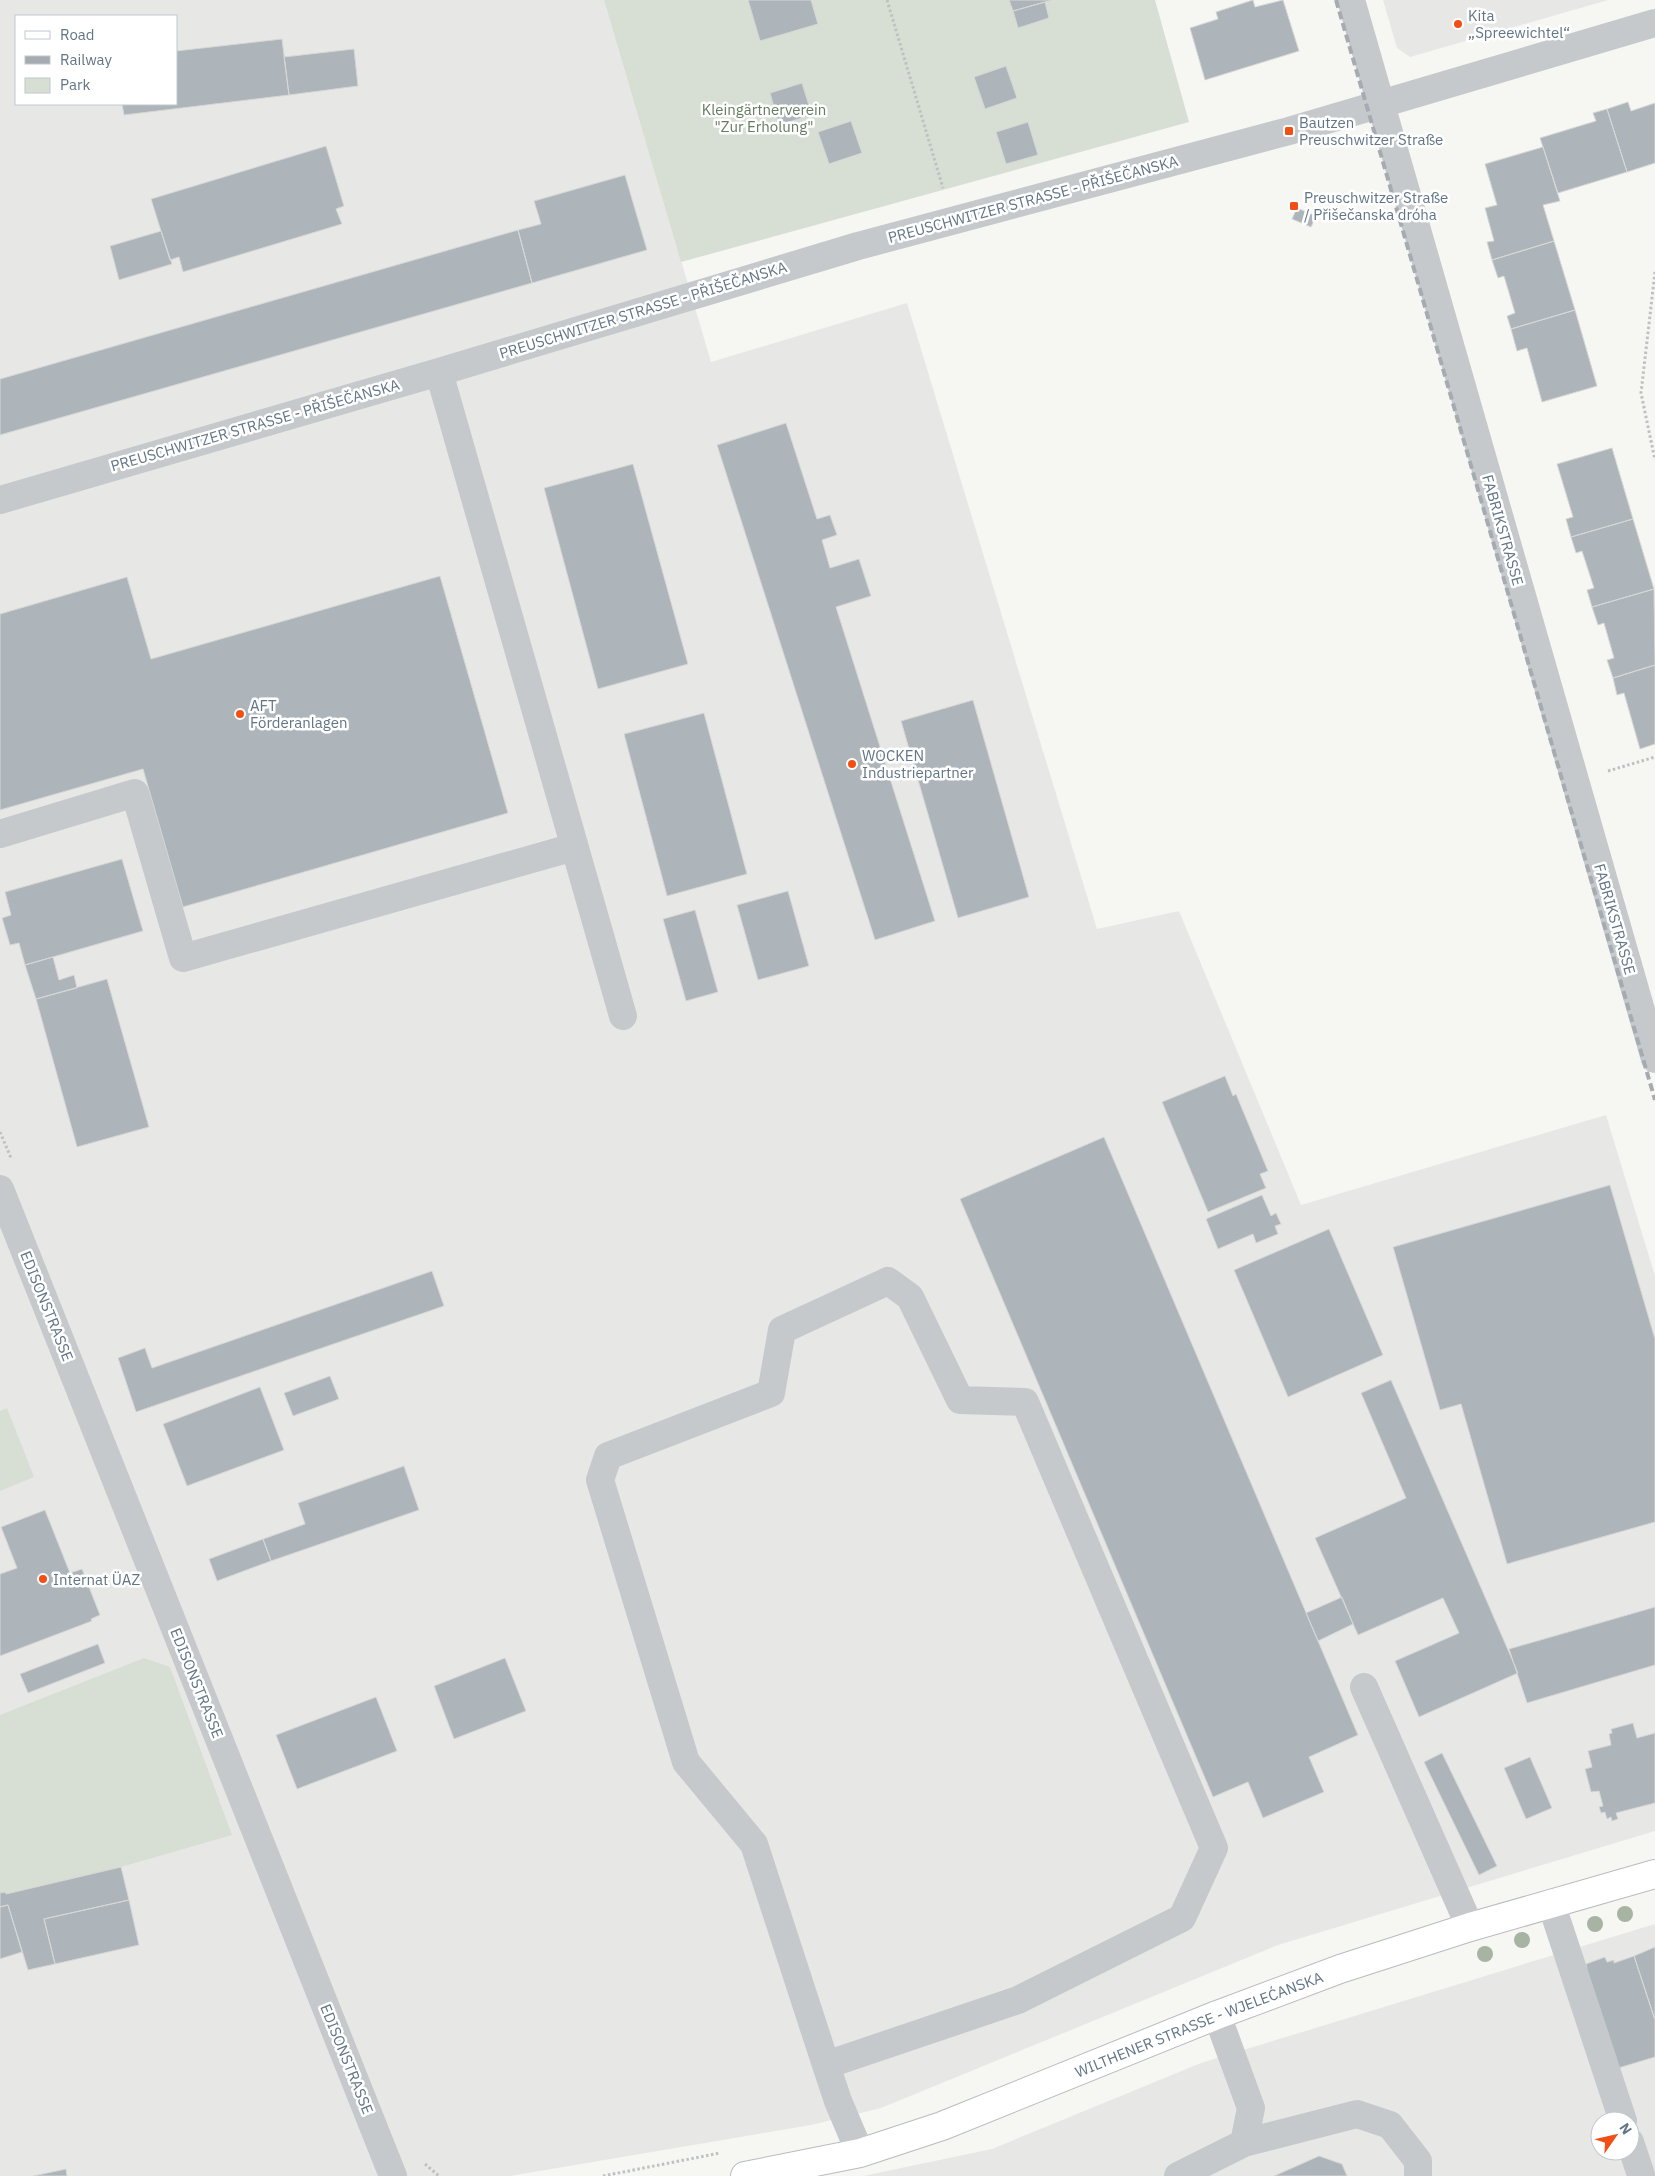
<svg xmlns="http://www.w3.org/2000/svg" width="1655" height="2176" viewBox="0 0 1655 2176" font-family="'IBM Plex Sans',sans-serif">
	<rect width="100%" height="100%" fill="#f6f6f2"/>
	<path fill="#e7e8e6" fill-rule="evenodd" d="M0 0H604L711 362 907 303 1097 929 1179 911 1301 1205 1606 1115 1655 1276V1831L1278 1945 881 2108 811 2125 510 2176H0ZM16 16H176V104H16Z
		M1383 0H1608L1410 57 1397 48Z
		M1655 1924V2176H863L992 2149 1201 2063ZM1600 2121H1630V2151H1600Z"/>
	<path fill="#d7ded3" d="M604 0H1155L1189 122 681 262Z
		M7 1408 34 1477 0 1491V1411Z
		M144 1658 170 1667 232 1835 121 1867 0 1895V1715Z"/>
	<path fill="#adb5bb" stroke="#d7d7d5" d="M748 0H811L818 24 760 41Z
		M1009 0H1052L1013 11Z
		M1253 0 1255 7 1283 0 1299 51 1205 80 1190 28 1218 19 1216 12Z
		M1045 2 1049 18 1018 28 1013 11Z
		M282 39 289 95 124 115 122 104H176V51Z
		M354 49 358 86 289 95 284 57Z
		M1006 66 1017 98 985 109 974 77Z
		M802 83 812 115 779 125 770 93Z
		M1628 102 1631 111 1655 103V163L1627 172 1607 109Z
		M1607 109 1627 172 1558 193 1540 138 1596 121 1593 113Z
		M851 121 862 153 829 164 818 132Z
		M1028 122 1038 155 1006 164 996 132Z
		M326 146 344 206 336 209 342 224 183 272 179 257 170 260 151 199Z
		M1543 147 1560 201 1543 205 1554 241 1492 260 1487 242 1494 241 1485 208 1497 205 1485 164Z
		M625 175 647 250 532 283 518 230 541 224 534 201Z
		M1297 208 1316 216 1311 227 1292 219Z
		M518 230 532 283 0 435V379Z
		M161 231 172 264 119 280 110 246Z
		M1554 241 1575 310 1511 329 1507 316 1515 313 1504 276 1498 278 1492 260Z
		M1575 310 1597 386 1542 402 1527 348 1517 351 1511 329Z
		M786 423 817 519 830 515 837 535 822 540 830 568 859 559 871 596 836 607 935 921 875 940 717 445Z
		M1612 448 1633 519 1571 537 1566 519 1573 517 1557 464Z
		M633 464 688 664 598 689 544 488Z
		M1633 519 1654 589 1592 607 1587 590 1594 588 1582 551 1576 553 1571 537Z
		M440 576 508 813 183 907 143 769 0 810V614L127 577 151 659Z
		M1654 589 1655 665 1613 678 1607 660 1614 658 1604 623 1598 625 1592 607Z
		M1655 665V744L1640 749 1624 693 1617 695 1613 678Z
		M973 700 1029 897 958 918 901 721Z
		M704 713 747 874 667 896 624 734Z
		M122 859 143 931 25 965 19 943 10 945 2 918 11 915 5 892Z
		M788 891 809 966 758 980 737 905Z
		M695 910 718 992 686 1001 663 919Z
		M53 957 59 980 74 975 77 988 36 999 25 965Z
		M107 979 149 1127 77 1147 36 999Z
		M1225 1076 1233 1096 1236 1094 1268 1171 1260 1174 1266 1188 1208 1212 1162 1102Z
		M1104 1137 1358 1735 1309 1757 1324 1792 1263 1818 1248 1782 1213 1797 960 1199Z
		M1610 1185 1655 1339V1522L1507 1564 1461 1404 1440 1410 1393 1247Z
		M1262 1195 1271 1216 1276 1213 1281 1224 1275 1226 1278 1234 1256 1243 1253 1234 1218 1249 1206 1219Z
		M1329 1229 1383 1355 1288 1397 1234 1270Z
		M432 1271 444 1306 136 1412 118 1358 145 1348 152 1368Z
		M330 1376 339 1399 293 1416 284 1393Z
		M1391 1380 1518 1673 1419 1717 1395 1661 1459 1633 1443 1598 1358 1635 1315 1538 1406 1498 1361 1393Z
		M260 1387 284 1450 187 1486 163 1424Z
		M404 1466 419 1510 271 1561 263 1539 305 1524 298 1503Z
		M45 1510 70 1573 82 1569 88 1584 91 1583 92 1585 89 1587 100 1615 91 1619 92 1621 0 1656V1574L17 1568 1 1527Z
		M263 1539 271 1561 217 1581 209 1559Z
		M1342 1597 1353 1624 1318 1641 1306 1613Z
		M1655 1607V1665L1527 1703 1509 1649Z
		M98 1644 105 1663 28 1693 20 1674Z
		M505 1658 526 1711 454 1739 434 1686Z
		M376 1697 397 1751 297 1789 276 1735Z
		M1633 1723 1637 1738 1655 1733V1803L1616 1813 1618 1819 1612 1821 1611 1817 1607 1819 1605 1812 1601 1813 1599 1807 1603 1806 1599 1791 1591 1792 1585 1769 1592 1767 1588 1751 1611 1745 1609 1734 1612 1733 1611 1729Z
		M1442 1753 1497 1866 1479 1875 1424 1762Z
		M1530 1757 1552 1808 1526 1819 1504 1768Z
		M121 1867 129 1900 44 1919 55 1964 28 1970 8 1905 0 1907V1893L5 1892 6 1894Z
		M129 1900 139 1945 55 1964 44 1919Z
		M8 1905 22 1952 0 1959V1907Z
		M1655 1947V2020L1634 1956Z
		M1634 1956 1655 2020V2057L1612 2070 1581 1970 1587 1968 1586 1964 1605 1957 1607 1962 1614 1960V1963Z
		M1319 2156 1342 2164 1347 2176H1274Z
		M66 2169 67 2176H33Z"/>
	<g fill="none" stroke-linecap="round" stroke-linejoin="round">
		<g stroke="#b8bcc0" stroke-width="30">
			<g id="major">
				<path id="s1" d="M745 2176 860 2153 942 2126 1217 2015 1340 1969 1470 1927 1655 1874"/>
			</g>
		</g>
		<path stroke="#bec1c3" stroke-width="3" stroke-dasharray="2.5 2.5" stroke-linecap="butt" d="M887 0 943 188
			M1655 272 1641 393 1655 460
			M1608 771 1655 757
			M0 1132 11 1158
			M425 2164 439 2176
			M603 2176 720 2153"/>
		<path stroke="#c5c9cc" stroke-width="28" d="M1351 0 1655 1059
			M439 372 623 1016
			M0 500 439 372 858 246 1289 131 1655 23
			M0 834 135 793 183 958 574 847
			M0 1189 393 2176
			M1364 1687 1470 1927
			M1551 1903 1623 2121
			M826 2065 1018 2000 1182 1918 1214 1848 1025 1402 960 1400 910 1297 888 1281 782 1330 771 1393 608 1456 600 1480 686 1762 754 1844 826 2065 838 2101 860 2153
			M1630 2142 1641 2175
			M1244 2143 1357 2114 1390 2125 1418 2161V2176
			M1178 2176 1244 2143 1251 2108 1217 2015"/>
		<use href="#major" stroke="#fff" stroke-width="28"/>
		<path stroke="#a5abb1" stroke-width="4" stroke-dasharray="8 4" stroke-linecap="butt" d="M1336 0 1655 1100"/>
	</g>
	<g fill="#a7b3a3">
		<circle cx="1625" cy="1914" r="8"/>
		<circle cx="1595" cy="1924" r="8"/>
		<circle cx="1522" cy="1940" r="8"/>
		<circle cx="1485" cy="1954" r="8"/>
	</g>
	<g fill="#f24f16" stroke="#fff" stroke-width="2">
		<circle cx="1458" cy="24" r="5"/>
		<rect x="1284" y="126" width="10" height="10" rx="2.5"/>
		<rect x="1289" y="201" width="10" height="10" rx="2.5"/>
		<circle cx="240" cy="714" r="5"/>
		<circle cx="852" cy="764" r="5"/>
		<circle cx="43" cy="1579" r="5"/>
	</g>
	<g text-anchor="middle" dominant-baseline="central" stroke-width="5" stroke-linejoin="round" paint-order="stroke">
		<g font-size="15" fill="#627586" stroke="#fff" text-anchor="start">
			<text x="1468" y="15">Kita<tspan x="1468" dy="17">„Spreewichtel“</tspan></text>
			<text x="1299" y="122">Bautzen<tspan x="1299" dy="17">Preuschwitzer Straße</tspan></text>
			<text x="1304" y="197">Preuschwitzer Straße<tspan x="1304" dy="17">/ Přišečanska dróha</tspan></text>
			<text x="250" y="705">AFT<tspan x="250" dy="17">Förderanlagen</tspan></text>
			<text x="862" y="755">WOCKEN<tspan x="862" dy="17">Industriepartner</tspan></text>
			<text x="53" y="1579">Internat ÜAZ</text>
		</g>
		<g font-size="15" fill="#667c62" stroke="#fff">
			<text x="764" y="109">Kleingärtnerverein<tspan x="764" dy="17">"Zur Erholung"</tspan></text>
		</g>
		<g font-size="15" fill="#627586" stroke="#fff">
			<text transform="translate(1033 199) rotate(-15)">PREUSCHWITZER STRASSE - PŘIŠEČANSKA</text>
			<text transform="translate(643 310) rotate(-17)">PREUSCHWITZER STRASSE - PŘIŠEČANSKA</text>
			<text transform="translate(255 425) rotate(-16)">PREUSCHWITZER STRASSE - PŘIŠEČANSKA</text>
			<text transform="translate(1503 530) rotate(74)">FABRIKSTRASSE</text>
			<text transform="translate(1615 919) rotate(74)">FABRIKSTRASSE</text>
			<text transform="translate(47 1306) rotate(68)">EDISONSTRASSE</text>
			<text transform="translate(197 1683) rotate(68)">EDISONSTRASSE</text>
			<text stroke="none"><textPath href="#s1" startOffset="480">WILTHENER STRASSE - WJELEĆANSKA</textPath></text>
			<text transform="translate(347 2059) rotate(68)">EDISONSTRASSE</text>
		</g>
	</g>
	<rect x="15" y="15" width="162" height="90" fill="#ffffff" stroke="#c0c8cf"/>
	<rect x="25" y="31" width="25" height="8" fill="#ffffff" stroke="#c0c8cf"/>
	<text x="60" y="40" font-size="15" fill="#627586">Road</text>
	<rect x="25" y="56" width="25" height="8" fill="#a5abb1" stroke="#c0c8cf"/>
	<text x="60" y="65" font-size="15" fill="#627586">Railway</text>
	<rect x="25" y="78" width="25" height="15" fill="#d7ded3" stroke="#c0c8cf"/>
	<text x="60" y="90" font-size="15" fill="#627586">Park</text>
	<g transform="translate(1615 2136) rotate(56)"><circle r="24" fill="#ffffff" stroke="#c0c8cf"/>
	<path d="M0-4L9 19L0 12L-9 19Z" fill="#f24f16"/>
	<text y="-8" font-size="14" font-weight="bold" text-anchor="middle" fill="#627586">N</text>
	</g>
</svg>
